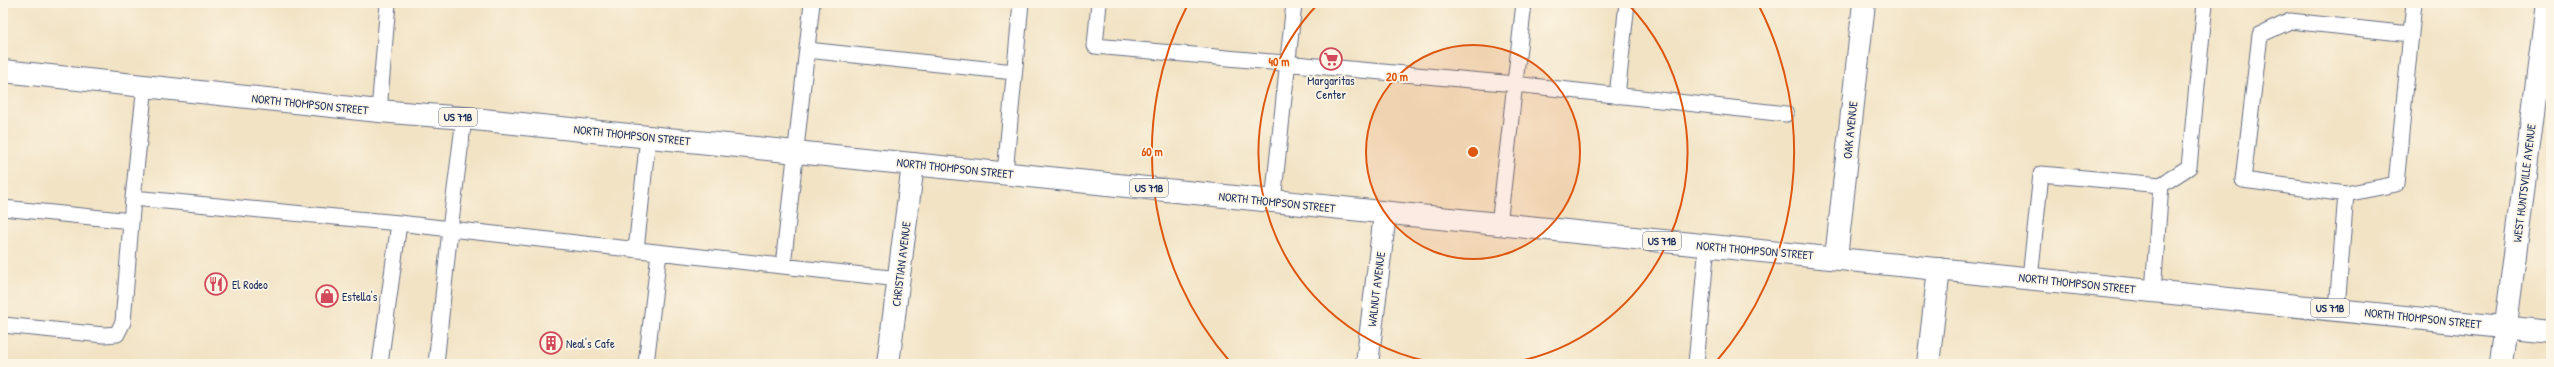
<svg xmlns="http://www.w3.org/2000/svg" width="2554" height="367" viewBox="0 0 2554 367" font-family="'Patrick Hand',sans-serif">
	<rect width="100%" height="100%" fill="#fcf5e5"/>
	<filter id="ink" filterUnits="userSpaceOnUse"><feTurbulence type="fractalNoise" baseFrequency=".025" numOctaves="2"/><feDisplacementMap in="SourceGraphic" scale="8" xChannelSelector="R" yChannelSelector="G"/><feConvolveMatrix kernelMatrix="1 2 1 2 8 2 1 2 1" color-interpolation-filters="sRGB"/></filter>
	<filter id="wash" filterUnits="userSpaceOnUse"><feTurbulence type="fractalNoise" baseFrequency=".012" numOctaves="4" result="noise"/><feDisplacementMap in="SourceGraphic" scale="16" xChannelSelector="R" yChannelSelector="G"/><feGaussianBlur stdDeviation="0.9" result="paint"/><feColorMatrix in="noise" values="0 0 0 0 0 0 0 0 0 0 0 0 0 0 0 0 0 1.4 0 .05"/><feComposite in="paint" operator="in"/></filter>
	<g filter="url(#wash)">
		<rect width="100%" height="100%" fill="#f2e3c5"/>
	</g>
	<g filter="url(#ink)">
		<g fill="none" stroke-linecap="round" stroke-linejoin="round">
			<g stroke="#666e82" stroke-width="17">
				<path id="lane" d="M1099 3 1095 46 1515 84 1786 114
					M807 50 1014 72
					M145 85 133 198 399 223 380 364
					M1617 96 1627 3
					M379 111 388 3
					M464 118 450 229 899 279
					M1005 173 1021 3
					M2161 185 2189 167 2205 3
					M2346 194 2243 180 2260 35 2290 21 2410 34
					M1273 202 1294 3
					M3 208 131 221
					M399 223 450 229 436 364
					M1499 225 1524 3
					M636 250 648 137
					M783 266 812 3
					M2030 278 2041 174 2161 185 2153 291
					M2337 309 2346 194 2396 184 2414 3
					M3 325 104 335 117 334 123 322 133 198
					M646 364 659 253
					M1696 364 1707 245"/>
			</g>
			<g stroke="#666e82" stroke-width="24">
				<path id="street" d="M1836 258 1864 3
					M888 364 913 164
					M1367 364 1385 214
					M1928 364 1939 269"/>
			</g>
			<g stroke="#666e82" stroke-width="24">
				<path id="secondary" d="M2501 364 2547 3"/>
			</g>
			<g stroke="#666e82" stroke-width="24">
				<path id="primary" d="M3 71 379 111 464 118 2551 332"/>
			</g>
			<use href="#lane" stroke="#fff" stroke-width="15"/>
			<use href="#street" stroke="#fff" stroke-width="22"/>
			<use href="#secondary" stroke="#fff" stroke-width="22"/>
			<use href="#primary" stroke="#fff" stroke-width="22"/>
		</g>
	</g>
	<circle cx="1473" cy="152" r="107" fill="#de5710" fill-opacity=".12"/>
	<g fill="none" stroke="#de5710" stroke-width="2">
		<circle cx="1473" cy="152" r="107"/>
		<path d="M1443 364A214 214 0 0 1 1319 3M1627 3A214 214 0 0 1 1503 364"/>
		<path d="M1231 363A321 321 0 0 1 1188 4M1758 4A321 321 0 0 1 1715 363"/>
	</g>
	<defs>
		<g id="supermarket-ring" transform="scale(1.15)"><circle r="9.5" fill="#fcf5e5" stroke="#d1495b" stroke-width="1.5"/><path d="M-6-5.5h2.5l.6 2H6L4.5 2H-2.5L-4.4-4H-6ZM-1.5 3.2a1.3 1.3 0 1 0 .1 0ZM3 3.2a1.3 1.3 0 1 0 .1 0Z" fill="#d1495b"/></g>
		<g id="restaurant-ring" transform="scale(1.15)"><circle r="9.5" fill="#fcf5e5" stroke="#d1495b" stroke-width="1.5"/><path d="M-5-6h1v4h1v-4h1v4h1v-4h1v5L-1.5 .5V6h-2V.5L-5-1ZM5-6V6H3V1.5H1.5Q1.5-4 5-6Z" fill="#d1495b"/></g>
		<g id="shop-ring" transform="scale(1.15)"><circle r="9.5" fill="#fcf5e5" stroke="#d1495b" stroke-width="1.5"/><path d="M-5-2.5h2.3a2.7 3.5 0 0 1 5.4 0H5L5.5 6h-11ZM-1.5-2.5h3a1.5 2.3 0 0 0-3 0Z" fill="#d1495b"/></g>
		<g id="building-ring" transform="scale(1.15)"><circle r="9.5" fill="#fcf5e5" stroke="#d1495b" stroke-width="1.5"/><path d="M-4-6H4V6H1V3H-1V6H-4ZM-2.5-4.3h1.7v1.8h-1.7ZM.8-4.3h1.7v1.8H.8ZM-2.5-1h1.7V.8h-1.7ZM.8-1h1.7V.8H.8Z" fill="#d1495b"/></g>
	</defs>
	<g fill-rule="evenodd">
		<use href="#supermarket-ring" x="1331" y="59"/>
		<use href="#restaurant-ring" x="216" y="284"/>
		<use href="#shop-ring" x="327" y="296"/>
		<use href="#building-ring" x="551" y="343"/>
	</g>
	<g text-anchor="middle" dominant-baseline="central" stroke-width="3.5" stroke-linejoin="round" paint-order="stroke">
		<g fill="#fcf5e5" stroke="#5e6a86" stroke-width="1">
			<rect x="439" y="108" width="38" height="18" rx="3"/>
			<rect x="1130" y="179" width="38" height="18" rx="3"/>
			<rect x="1643" y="232" width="38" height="18" rx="3"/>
			<rect x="2311" y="299" width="38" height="18" rx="3"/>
		</g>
		<g font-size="11" font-weight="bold" fill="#1b2f5e">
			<text x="458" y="117">US 71B</text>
			<text x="1149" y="188">US 71B</text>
			<text x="1662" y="241">US 71B</text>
			<text x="2330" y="308">US 71B</text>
		</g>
		<g font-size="12" fill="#1b2f5e" stroke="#fcf5e5" text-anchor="start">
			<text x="1331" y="80" text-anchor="middle">Margaritas<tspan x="1331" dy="14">Center</tspan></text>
			<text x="232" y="284">El Rodeo</text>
			<text x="342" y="296">Estella's</text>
			<text x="566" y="343">Neal's Cafe</text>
		</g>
		<g font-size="12" fill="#1b2f5e" stroke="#fcf5e5">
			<text transform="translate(310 104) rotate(6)">NORTH THOMPSON STREET</text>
			<text transform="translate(1850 130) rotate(-84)">OAK AVENUE</text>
			<text transform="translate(632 135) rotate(6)">NORTH THOMPSON STREET</text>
			<text transform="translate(955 168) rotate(6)">NORTH THOMPSON STREET</text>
			<text transform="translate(2524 183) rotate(-83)">WEST HUNTSVILLE AVENUE</text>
			<text transform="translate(1277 202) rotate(6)">NORTH THOMPSON STREET</text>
			<text transform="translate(1755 250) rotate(5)">NORTH THOMPSON STREET</text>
			<text transform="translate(901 264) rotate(-83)">CHRISTIAN AVENUE</text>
			<text transform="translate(2077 283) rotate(6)">NORTH THOMPSON STREET</text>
			<text transform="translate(1376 289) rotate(-83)">WALNUT AVENUE</text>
			<text transform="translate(2423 318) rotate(6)">NORTH THOMPSON STREET</text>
		</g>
	</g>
	<circle cx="1473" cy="152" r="6" fill="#de5710" stroke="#fcf5e5" stroke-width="2"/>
	<g font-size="12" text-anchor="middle" font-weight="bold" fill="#de5710" stroke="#fcf5e5" stroke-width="3.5" stroke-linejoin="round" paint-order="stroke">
		<text x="1279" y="66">40 m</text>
		<text x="1397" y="81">20 m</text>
		<text x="1152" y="156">60 m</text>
	</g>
	<rect width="2554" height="367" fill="none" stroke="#fcf5e5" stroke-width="16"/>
</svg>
